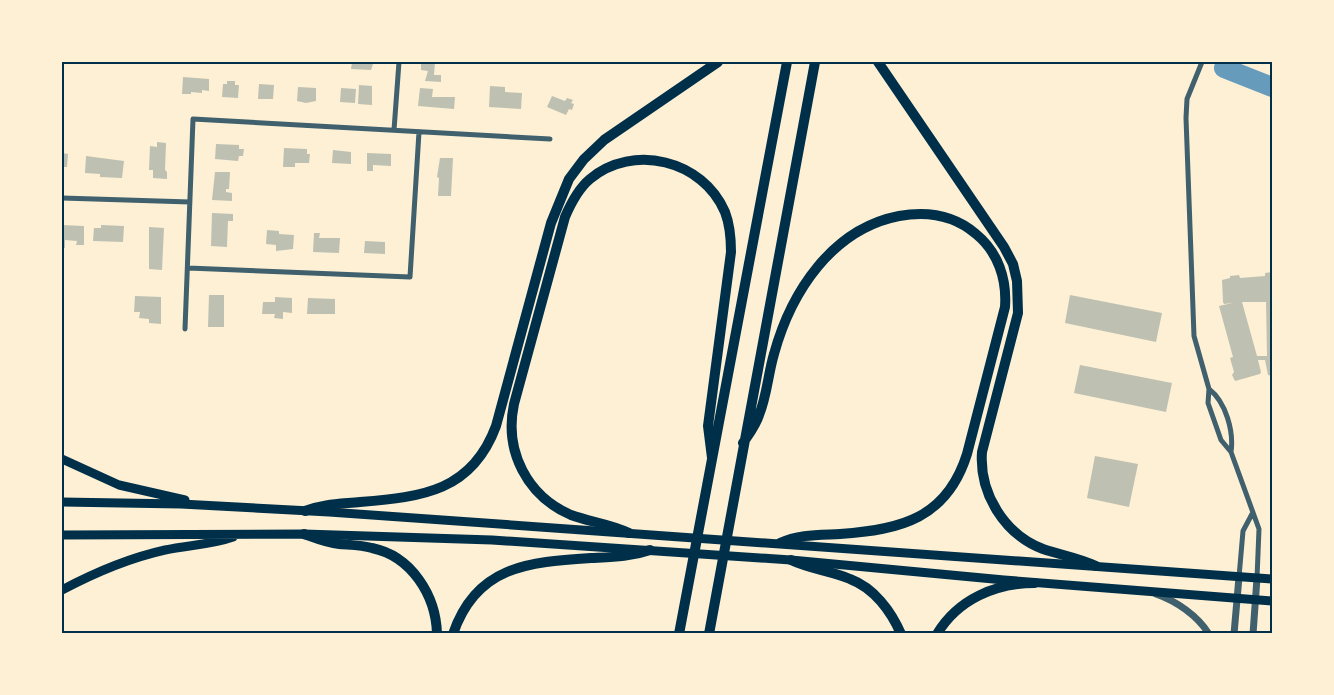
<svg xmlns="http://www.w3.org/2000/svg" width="1334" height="695" viewBox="0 0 1334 695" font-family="'Sofia Sans Condensed',sans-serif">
	<rect width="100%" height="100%" fill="#fdf0d5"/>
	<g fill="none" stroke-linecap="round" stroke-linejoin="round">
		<path stroke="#669bbc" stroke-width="20" d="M1224 68 1272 87"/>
	</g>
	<path fill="#bec0b2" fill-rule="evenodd" d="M352 62H373V64L371 70 351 69Z
		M421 62H435L434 75H441V82L425 81 428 71 421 70Z
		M183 77 209 79V91L202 90V93L191 92V94H182Z
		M227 81H235V85H239L238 98 222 97 223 84H227Z
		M259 84 274 85 273 99H258Z
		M359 85 372 86V105L358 104Z
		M490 86 505 87V92L522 93 521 109 489 107Z
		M298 87 316 88V101L306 103 297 101Z
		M341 88 356 89 355 103 340 102Z
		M420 88 433 89 432 97H455L454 109 418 106Z
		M552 96 565 101 567 98 573 100 571 103 574 104 572 110 569 109 566 115 547 107Z
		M157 142 166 143 165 170 167 172V179L153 178V170H149L150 146 157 147Z
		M216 144 239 145V149H244L243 156H239L238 161 215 159Z
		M284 148 307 149V154H310L309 163H295V167H283Z
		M333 150 351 152V164L332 163Z
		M62 153 68 154 67 167H62Z
		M367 153 391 154V166L373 165V171H367Z
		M86 156 124 161 122 178 100 177V174L85 173Z
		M440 158H453L451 196H438L439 178 437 177Z
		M215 172H230L229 189H226V192L232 193V201L212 200Z
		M212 213 233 214V221H228L227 247 211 246Z
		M62 225 84 226V245H76L77 241 65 240V248H62Z
		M101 225 124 226 123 242 93 241 94 228H101Z
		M149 227 164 228 162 270 149 269Z
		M267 230 279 231V234L294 235 293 249 276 251V245L266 244Z
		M314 233H320L319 238H340L339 253 313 252Z
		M365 241 385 242V254L364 253Z
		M1272 272V376L1268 375 1265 360H1258L1261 372 1260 374 1235 381 1232 375 1234 372 1230 358 1233 357 1219 306 1232 303 1224 304 1223 302 1222 280 1230 278V276L1239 275 1240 278 1265 276V273ZM1242 302H1266L1267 356H1257Z
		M209 295H224V327H208Z
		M1070 295 1162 313 1156 342 1065 323Z
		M135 296 161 297V324L149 323V319L139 318 140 312H134Z
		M275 297 292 298V313L283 312V319L274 318 275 314H262L263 302H275Z
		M308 298 335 299V314H307Z
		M1080 365 1172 383 1166 412 1074 393Z
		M1095 456 1138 464 1129 507 1087 498Z"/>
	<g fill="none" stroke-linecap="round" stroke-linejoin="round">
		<path stroke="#3f606c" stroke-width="5" d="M1202 62 1187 99 1186 118 1194 336 1209 389 1208 403 1221 440 1231 452 1259 529 1257 578
			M394 130 399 62
			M62 198 190 202
			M188 268 410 277 419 132
			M185 329 193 119 550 139
			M1209 389C1226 402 1234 432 1231 452
			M1239 577 1243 531 1252 514"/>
		<path stroke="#3f606c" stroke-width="7" d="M1156 594C1176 601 1197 615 1209 634
			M1234 634 1239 577
			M1253 634 1257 578"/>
		<path stroke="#003049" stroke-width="9" d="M62 459 119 485 185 500
			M62 502 181 504 329 512 1272 579
			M62 535 304 534 492 540 791 560 1004 580 1272 601
			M62 590C94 573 129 558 165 550 187 545 211 545 233 537"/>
		<path stroke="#003049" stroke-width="10" d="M878 62 1004 247 1013 264 1017 281 1018 313 982 452C979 493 1004 534 1043 549 1061 555 1079 558 1096 566
			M743 443C749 434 756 425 759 415 767 396 768 374 774 354 791 292 832 229 899 216 927 211 954 215 976 234 998 252 1007 279 1005 307L967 454C947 518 901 530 840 534 819 535 799 534 780 543
			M305 511C323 504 341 504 360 502 423 497 472 491 496 426L551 223 569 179 584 159 604 140 718 62
			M629 533C611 524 590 522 571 515 527 496 504 451 514 404L565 217C571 203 578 189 590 179 633 143 703 160 725 212 730 225 731 238 731 252L708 426 712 458
			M304 534C315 538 327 543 339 544 350 545 361 545 372 548 411 556 436 595 437 634
			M791 560C810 569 831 571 850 579 874 588 891 611 901 634
			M453 634C476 566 528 562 591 558 612 557 630 557 650 550
			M679 634 787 62
			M709 634 815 62
			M937 634C958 599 996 583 1035 583"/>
	</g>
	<rect width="1334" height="695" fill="none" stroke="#fdf0d5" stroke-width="126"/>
	<rect x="63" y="63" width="1208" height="569" fill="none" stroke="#003049" stroke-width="2"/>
</svg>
